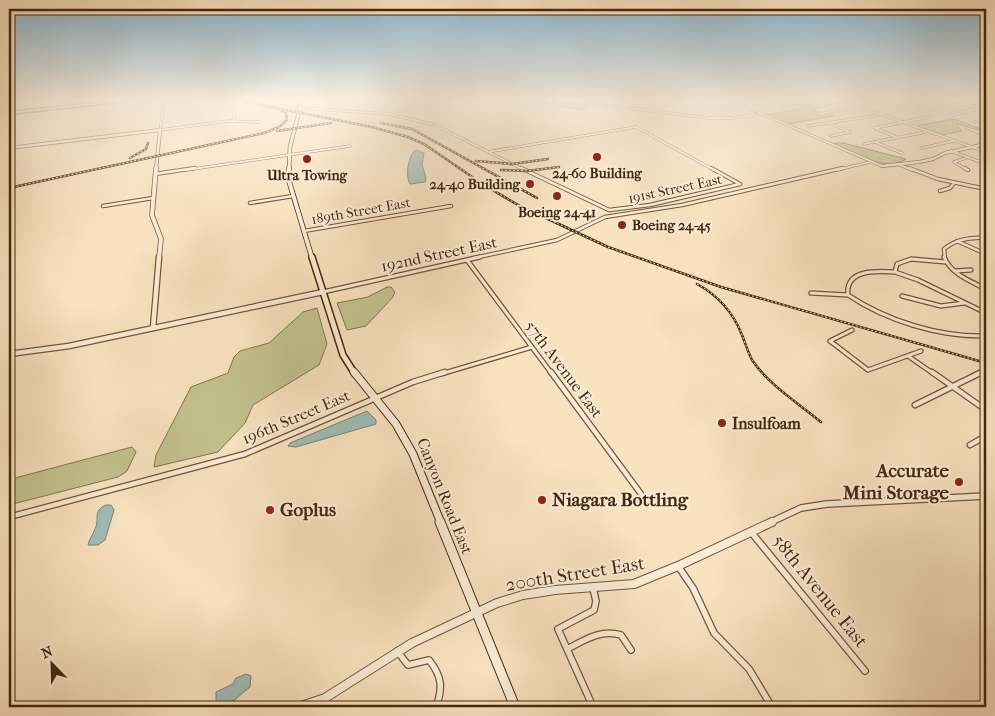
<svg xmlns="http://www.w3.org/2000/svg" width="995" height="716" viewBox="0 0 995 716" font-family="'IM FELL French Canon',serif">
	<rect width="100%" height="100%" fill="#f8e2c0"/>
	<filter id="stains"><feTurbulence type="fractalNoise" baseFrequency=".004" numOctaves="4"/><feColorMatrix values="0 0 0 0 .2 0 0 0 0 .09 0 0 0 0 .02 0 0 0 .5 -.17"/></filter>
	<radialGradient id="worn" r=".72"><stop offset=".6" stop-color="#630" stop-opacity="0"/><stop offset="1" stop-color="#630" stop-opacity=".3"/></radialGradient>
	<path fill="#c2c28f" stroke="#84754e" d="M524 100H549L589 105 585 110Z
		M787 100H847L812 110 833 116 788 124 766 115 807 108Z
		M954 119 981 129H973L959 124 957 125 962 131 942 135 915 126Z
		M837 143H843L906 159C886 173 854 153 834 144Z
		M387 287H391L395 292 393 297 366 326 347 330 337 303 368 297Z
		M317 308 327 344 319 365 253 405 245 423 218 452 154 467 156 455 191 387 228 373 234 357 240 351 269 343 303 312Z
		M132 447 136 452 127 471 118 477 9 505V482L15 478Z"/>
	<path fill="#9ebdb7" stroke="#7b8173" d="M416 150 424 153 422 165 426 178 425 182 410 184C405 177 408 154 416 150Z
		M367 411 376 420V424L296 447 288 446 290 443Z
		M106 505H111L114 510 105 540 98 545H88C89 539 93 535 95 529 100 519 92 511 106 505Z
		M246 674 251 676 250 687C239 695 232 706 216 707V692L233 684 236 678Z"/>
	<g fill="none" stroke-linecap="round" stroke-linejoin="round">
		<g stroke="#72563a" stroke-width="3">
			<path id="minor-far4" d="M165 100 160 130 228 121 259 122
				M223 100 232 103 229 107 233 111 235 118 233 120
				M243 100 254 102
				M437 100 424 104 439 100
				M563 100 709 118H731L761 114
				M730 100 882 166
				M747 100 769 109
				M774 100 785 106
				M942 101 972 110
				M9 102H13
				M847 102 986 152
				M931 103 962 112
				M917 105 942 101
				M919 105 952 115
				M300 108 389 114 435 125 524 170
				M396 114 424 104
				M820 114 886 101
				M881 114 908 108
				M949 116 986 107
				M975 122 984 120
				M830 123 850 132
				M808 126 879 115
				M875 128 933 116
				M875 128 896 137
				M967 128 986 135
				M831 136 850 132
				M875 142 902 153
				M864 144 926 132
				M922 148 953 141
				M951 151 986 164
				M487 152 636 127 714 170
				M966 158 954 162 967 170
				M897 164 912 170
				M186 170 350 146
				M837 170 870 162"/>
		</g>
		<g stroke="#72563a" stroke-width="4.5">
			<path id="minor-far3" d="M521 168 609 210 650 205 740 184
				M711 168 740 184
				M909 168 938 179 986 189
				M965 168 968 170
				M155 174 195 168
				M940 191 950 188 954 183
				M250 203 293 196
				M103 206 153 198
				M304 231 451 206
				M957 241 986 254
				M474 258 557 240 605 217 682 205 843 168
				M945 258 944 249C956 239 970 237 986 238"/>
		</g>
		<g stroke="#72563a" stroke-width="5.5">
			<path id="minor-far2" d="M944 257C951 274 970 281 986 289
				M467 260 552 374
				M955 271 971 270
				M895 272 918 280 986 313
				M323 292 480 257
				M811 293 848 295
				M848 295C887 321 939 337 986 336
				M848 295C845 269 876 271 895 272L897 264 911 259 946 262
				M902 296 941 306 964 303
				M852 330 830 341 868 370 921 351
				M908 356 934 374
				M441 374 532 347
				M981 374 983 371"/>
		</g>
		<g stroke="#72563a" stroke-width="7">
			<path id="minor-far1" d="M551 372 641 494
				M932 372 986 410
				M915 405 982 372
				M970 445 986 436
				M9 517 245 454 413 382 445 372"/>
		</g>
		<g stroke="#72563a" stroke-width="8">
			<path id="minor" d="M751 532 865 671
				M678 566 693 588 714 633 749 669 772 707
				M593 588 596 601 594 610 558 629 593 707
				M567 649C585 640 601 629 621 635L631 650
				M397 651 408 665 429 660C442 676 443 688 436 707"/>
		</g>
		<g stroke="#72563a" stroke-width="4">
			<path id="tertiary-far4" d="M952 100 986 111
				M9 148 160 130 156 170
				M882 166 919 162 933 159 945 153 986 144"/>
		</g>
		<g stroke="#72563a" stroke-width="5.5">
			<path id="tertiary-far3" d="M156 168 152 215 161 239 159 258"/>
		</g>
		<g stroke="#72563a" stroke-width="7">
			<path id="tertiary-far2" d="M153 328 159 257
				M9 354 69 346 323 292"/>
		</g>
		<g stroke="#72563a" stroke-width="8">
			<path id="tertiary-far1" d="M769 523 801 508 827 504 986 496"/>
		</g>
		<g stroke="#72563a" stroke-width="10">
			<path id="tertiary" d="M298 707 325 698 412 643 497 603 523 595 555 590 634 584 678 566 772 522"/>
		</g>
		<g stroke="#46280e" stroke-width="4.5">
			<path id="secondary-far4" d="M289 170 290 147 302 100"/>
		</g>
		<g stroke="#46280e" stroke-width="5.5">
			<path id="secondary-far3" d="M289 168V181L312 258"/>
		</g>
		<g stroke="#46280e" stroke-width="8">
			<path id="secondary-far2" d="M312 257 343 355 355 374"/>
		</g>
		<g stroke="#46280e" stroke-width="9">
			<path id="secondary-far1" d="M354 372 396 424 413 454 441 523"/>
		</g>
		<g stroke="#46280e" stroke-width="11">
			<path id="secondary" d="M440 522 515 707"/>
		</g>
		<g stroke="#46280e" stroke-width="3">
			<path id="primary" d="M124 100H136L9 114V112Z"/>
		</g>
		<use href="#minor-far4" stroke="#faecd6" stroke-width="2"/>
		<use href="#minor-far3" stroke="#faecd6" stroke-width="2.5"/>
		<use href="#minor-far2" stroke="#faecd6" stroke-width="3"/>
		<use href="#minor-far1" stroke="#faecd6" stroke-width="4.5"/>
		<use href="#minor" stroke="#faecd6" stroke-width="5.5"/>
		<use href="#tertiary-far4" stroke="#faecd6" stroke-width="2.5"/>
		<use href="#tertiary-far3" stroke="#faecd6" stroke-width="4"/>
		<use href="#tertiary-far2" stroke="#faecd6" stroke-width="4.5"/>
		<use href="#tertiary-far1" stroke="#faecd6" stroke-width="5.5"/>
		<use href="#tertiary" stroke="#faecd6" stroke-width="8"/>
		<use href="#secondary-far4" stroke="#faecd6" stroke-width="3"/>
		<use href="#secondary-far3" stroke="#faecd6" stroke-width="4"/>
		<use href="#secondary-far2" stroke="#faecd6" stroke-width="5"/>
		<use href="#secondary-far1" stroke="#faecd6" stroke-width="7"/>
		<use href="#secondary" stroke="#faecd6" stroke-width="9"/>
		<use href="#primary" fill="#f8e2c0" fill-rule="evenodd"/>
		<g stroke="#46280e" stroke-width="2.5">
			<path id="rail" d="M237 100 372 127 408 137 424 144 484 185 518 205 608 247 721 287 986 363
				M381 123 412 129 537 198
				M277 131 331 123
				M130 158 146 149 148 143
				M476 161 512 164 548 159
				M501 170 527 171 559 167
				M9 188 264 133 279 127 287 120 286 113 278 109
				M697 284C719 296 733 312 742 335 745 343 748 352 752 360 769 385 798 403 821 422"/>
		</g>
		<use href="#rail" stroke="#faecd6" stroke-width="1" stroke-dasharray="2" stroke-linecap="butt"/>
	</g>
	<linearGradient id="sky" x2="0" y2="1"><stop stop-color="#8ab8d4"/><stop offset="0.5" stop-color="#fcf2e3"/><stop offset="1" stop-color="#fcf2e3" stop-opacity="0"/></linearGradient>
	<rect width="995" height="200" fill="url(#sky)"/>
	<g fill="#8f2418" stroke="#faecd6" stroke-width="2">
		<circle cx="597" cy="157" r="5"/>
		<circle cx="307" cy="159" r="5"/>
		<circle cx="530" cy="184" r="5"/>
		<circle cx="557" cy="196" r="5"/>
		<circle cx="622" cy="225" r="5"/>
		<circle cx="722" cy="423" r="5"/>
		<circle cx="959" cy="482" r="5"/>
		<circle cx="542" cy="500" r="5"/>
		<circle cx="270" cy="510" r="5"/>
	</g>
	<g text-anchor="middle" dominant-baseline="central" stroke-width="4" stroke-linejoin="round" paint-order="stroke">
		<g font-size="14" font-weight="bold" fill="#46280e" stroke="#faecd6">
			<text x="597" y="173">24-60 Building</text>
			<text x="307" y="175">Ultra Towing</text>
			<text x="520" y="184" text-anchor="end">24-40 Building</text>
			<text x="557" y="212">Boeing 24-41</text>
			<text x="632" y="225" text-anchor="start">Boeing 24-45</text>
		</g>
		<g font-size="14" fill="#46280e" stroke="#faecd6">
			<text transform="translate(675 189) rotate(-12)">191st Street East</text>
			<text transform="translate(361 211) rotate(-10)">189th Street East</text>
		</g>
		<g font-size="16" fill="#46280e" stroke="#faecd6">
			<text transform="translate(439 254) rotate(-12)">192nd Street East</text>
			<text transform="translate(564 369) rotate(53)">57th Avenue East</text>
			<text transform="translate(296 417) rotate(-23)">196th Street East</text>
			<text transform="translate(445 496) rotate(68)">Canyon Road East</text>
		</g>
		<g font-size="16" font-weight="bold" fill="#46280e" stroke="#faecd6" text-anchor="start">
			<text x="732" y="423">Insulfoam</text>
		</g>
		<g font-size="19" font-weight="bold" fill="#46280e" stroke="#faecd6" text-anchor="start">
			<text x="949" y="471" text-anchor="end">Accurate<tspan x="949" dy="22">Mini Storage</tspan></text>
			<text x="552" y="500">Niagara Bottling</text>
			<text x="280" y="510">Goplus</text>
		</g>
		<g font-size="19" fill="#46280e" stroke="#faecd6">
			<text transform="translate(575 574) rotate(-9)">200th Street East</text>
			<text transform="translate(820 591) rotate(51)">58th Avenue East</text>
		</g>
	</g>
	<rect width="995" height="716" fill="none" stroke="#f8e2c0" stroke-width="30"/>
	<rect x="10" y="10" width="975" height="696" fill="none" stroke="#46280e" stroke-width="2.5"/>
	<rect x="15" y="15" width="965" height="686" fill="none" stroke="#46280e"/>
	<g transform="translate(52 664) rotate(337)" stroke="#faecd6" stroke-width="4" paint-order="stroke">
	<path d="M0-4L9 19L0 12L-9 19Z" fill="#46280e"/>
	<text y="-8" font-size="14" font-weight="bold" text-anchor="middle" fill="#46280e">N</text>
	</g>
	<rect width="100%" height="100%" filter="url(#stains)"/>
	<rect width="100%" height="100%" fill="url(#worn)"/>
</svg>
